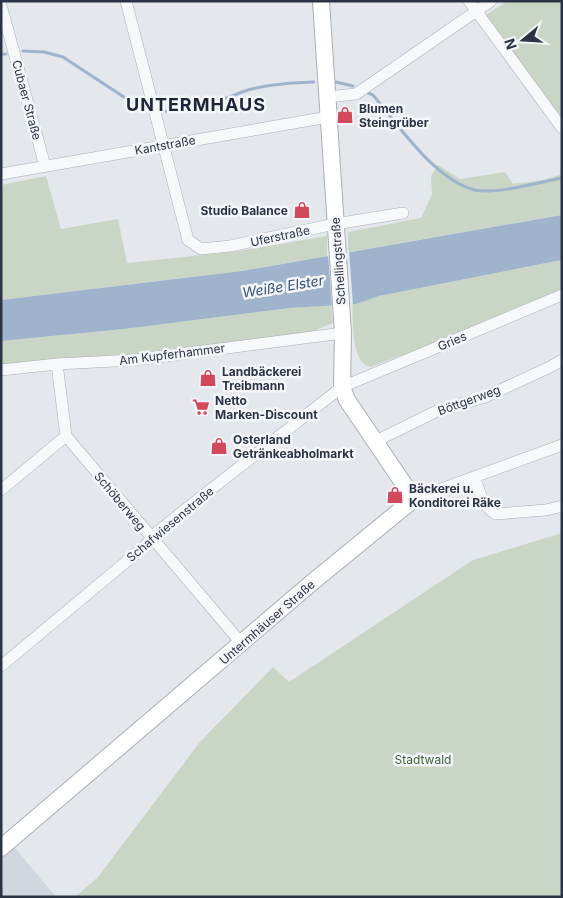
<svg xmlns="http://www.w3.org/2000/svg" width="563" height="898" viewBox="0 0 563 898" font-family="Inter,sans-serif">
	<rect width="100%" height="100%" fill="#e4e7ec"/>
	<path fill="#d2d6de" d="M14 847 56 897H1V858Z"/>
	<path fill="#c9d6c5" d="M507 1H562V120L483 17Z
		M438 165 460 179 505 172 513 184 544 180 562 174V215L348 252V232L421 218 432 194 431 176Z
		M46 176 61 229 118 219 127 263 239 251 327 236V256L242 271 1 300V185Z
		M562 260V290L490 319 457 335 370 367C350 361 354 322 352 304L379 296Z
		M331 305 333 323 316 330 286 336 135 356 1 366V341L124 329 290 308Z
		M562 533V897H75L98 877 200 742 273 667 289 682 473 560Z"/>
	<path fill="#9fb4cc" d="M562 215V260L379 296 356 304 290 308 124 329 1 341V300L242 271Z"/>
	<path fill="#e4e7ec" d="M349 250 353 306 332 308 328 253Z"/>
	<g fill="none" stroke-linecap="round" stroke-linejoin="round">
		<path stroke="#9fb4cc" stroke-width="3" d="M23 51 44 52 63 57 133 103 146 107
			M1 54H6
			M336 82 353 86
			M366 92 373 95C399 126 435 180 475 190 495 195 540 182 562 178
			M162 111C194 114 219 100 248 90 269 84 292 83 314 82"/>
		<g stroke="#a9aeb7" stroke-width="12">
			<path id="street" d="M126 1 188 240 201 249 230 246 335 224 403 213
				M469 1 562 128
				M1 5 45 166
				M327 97 356 94 491 1
				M1 174 328 117
				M57 364 66 436 242 644
				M1 370 57 364 134 360 343 333
				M376 441 437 411 485 397 550 367 562 360
				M474 477C480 491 482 507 496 514L546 510 562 506
				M1 490 66 436
				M414 499 562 445
				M1 666 145 546 156 533 196 501 342 387 562 295"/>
		</g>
		<g stroke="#a9aeb7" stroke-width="18">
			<path id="secondary" d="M1 848 309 585 414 499 347 400 342 387 343 333 321 1"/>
		</g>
		<use href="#street" stroke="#f7f8fa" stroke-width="11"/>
		<use href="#secondary" stroke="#fff" stroke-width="16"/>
	</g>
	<defs>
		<g id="shop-bare" transform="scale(1.35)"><path d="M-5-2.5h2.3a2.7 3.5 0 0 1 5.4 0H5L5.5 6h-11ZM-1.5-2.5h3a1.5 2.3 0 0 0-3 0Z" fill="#d1495b" stroke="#f4f6f9" stroke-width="2.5" paint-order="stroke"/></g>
		<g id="supermarket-bare" transform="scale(1.35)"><path d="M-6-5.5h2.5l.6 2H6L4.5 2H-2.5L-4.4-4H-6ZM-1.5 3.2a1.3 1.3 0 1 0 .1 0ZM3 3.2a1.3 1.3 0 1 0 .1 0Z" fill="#d1495b" stroke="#f4f6f9" stroke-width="2.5" paint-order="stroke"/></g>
	</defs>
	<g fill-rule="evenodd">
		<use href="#shop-bare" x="345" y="115"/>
		<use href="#shop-bare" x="302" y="210"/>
		<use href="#shop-bare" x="208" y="378"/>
		<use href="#supermarket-bare" x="201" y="407"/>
		<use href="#shop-bare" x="219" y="446"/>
		<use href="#shop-bare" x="395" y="495"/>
	</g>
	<g text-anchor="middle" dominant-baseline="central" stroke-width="5" stroke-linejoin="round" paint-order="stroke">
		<g font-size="12" fill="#2b3445" stroke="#f4f6f9">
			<text transform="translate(27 100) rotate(75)">Cubaer Straße</text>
			<text transform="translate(165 145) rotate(-10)">Kantstraße</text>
			<text transform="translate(280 236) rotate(-12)">Uferstraße</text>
			<text transform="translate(338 261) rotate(-94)">Schellingstraße</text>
			<text transform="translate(452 341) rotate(-23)">Gries</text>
			<text transform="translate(172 354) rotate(-7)">Am Kupferhammer</text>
			<text transform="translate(469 400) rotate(-20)">Böttgerweg</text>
			<text transform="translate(120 501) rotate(50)">Schöberweg</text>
			<text transform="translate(170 524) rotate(-40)">Schafwiesenstraße</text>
			<text transform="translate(267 622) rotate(-41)">Untermhäuser Straße</text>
		</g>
		<g font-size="12" font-weight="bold" fill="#2b3445" stroke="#f4f6f9" text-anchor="start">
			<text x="359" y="108">Blumen<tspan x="359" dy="14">Steingrüber</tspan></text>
			<text x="288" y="210" text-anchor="end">Studio Balance</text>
			<text x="222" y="371">Landbäckerei<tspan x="222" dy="14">Treibmann</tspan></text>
			<text x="215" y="400">Netto<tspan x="215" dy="14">Marken-Discount</tspan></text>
			<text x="233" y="439">Osterland<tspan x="233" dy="14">Getränkeabholmarkt</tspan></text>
			<text x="409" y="488">Bäckerei u.<tspan x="409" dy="14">Konditorei Räke</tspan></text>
		</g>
		<g font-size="12" fill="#3f6138" stroke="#f4f6f9">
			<text x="423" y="759">Stadtwald</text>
		</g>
		<g font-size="14" font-style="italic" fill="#34527a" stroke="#f4f6f9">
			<text transform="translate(283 286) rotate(-9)">Weiße Elster</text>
		</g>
		<g font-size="18" font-weight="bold" letter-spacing="1" fill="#1d2536" stroke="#f4f6f9">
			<text x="196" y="104">UNTERMHAUS</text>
		</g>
	</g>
	<rect width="563" height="898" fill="none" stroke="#2b3445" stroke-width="5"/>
	<g transform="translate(523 40) rotate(252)" stroke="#f4f6f9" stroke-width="4" paint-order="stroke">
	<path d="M0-4L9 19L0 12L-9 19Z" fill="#2b3445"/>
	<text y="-8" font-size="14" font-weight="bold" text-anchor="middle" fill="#2b3445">N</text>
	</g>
</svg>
